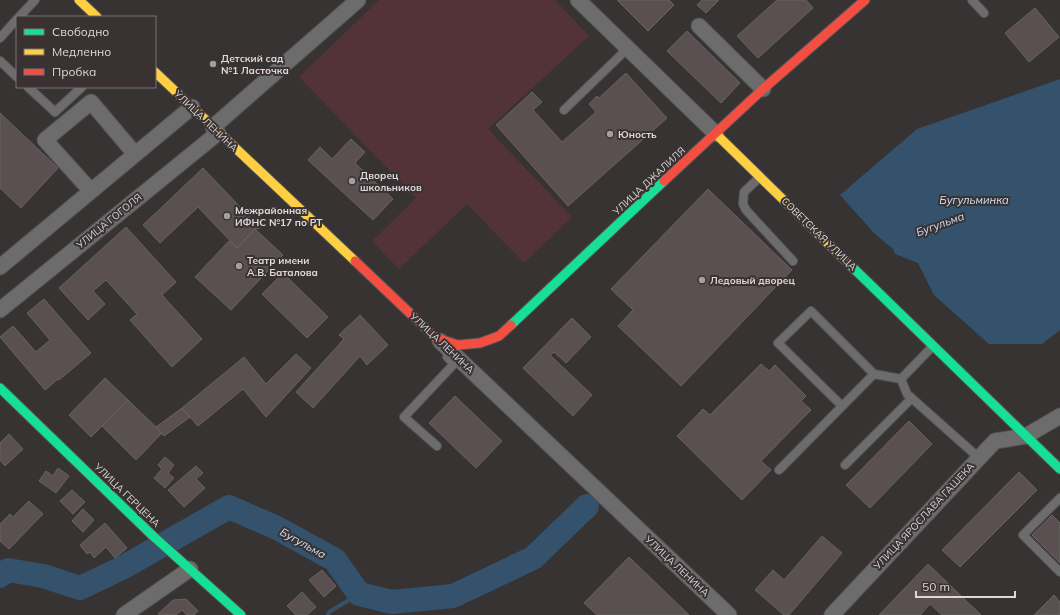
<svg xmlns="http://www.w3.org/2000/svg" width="1060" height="615" viewBox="0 0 1060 615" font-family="Mulish,sans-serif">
	<rect width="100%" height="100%" fill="#373333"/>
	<path fill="#533337" d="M379 0H555L589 36 488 129 572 217 524 263 467 204 399 269 372 241 416 198 299 77Z"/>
	<path fill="#34526b" d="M1060 79V330L1042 344H989L934 295 918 263 895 254 893 249 874 233 840 195 917 129Z"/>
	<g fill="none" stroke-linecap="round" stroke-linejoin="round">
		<path stroke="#34526b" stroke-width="4" d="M328 615 329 612 359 594"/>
		<path stroke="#34526b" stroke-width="24" d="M0 576 8 570 43 576 80 588 122 568 229 507 277 528 335 560 359 594 392 602 453 596 533 558 587 506"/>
	</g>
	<path fill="#5b5051" stroke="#676363" d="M617 0H669L674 5 648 31Z
		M702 0H719L706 13 697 5Z
		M777 0H806L813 8 758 58 737 36Z
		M1035 8 1059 37 1029 62 1005 33Z
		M687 31 740 83 721 103 667 51Z
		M626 73 667 118 568 206 496 125 532 92 542 102 533 110 562 142 596 112 589 104 597 96 599 98Z
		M0 113 58 168 21 208 0 188Z
		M351 139 365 152 355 163 393 199 373 220 308 160 320 147 332 159Z
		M203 168 260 228 255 229 237 248 198 207 160 243 143 225Z
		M708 189 792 270 681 386 618 326 633 310 611 289Z
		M126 227 176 282 162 295 202 339 172 367 130 320 137 314 106 280 93 291 105 304 88 320 59 288Z
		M255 229 283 255 231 310 195 277 229 241 237 248Z
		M283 273 328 317 307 338 262 294Z
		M44 299 91 353 59 380 58 379 45 390 0 337 13 326 36 352 50 340 27 313Z
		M360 315 388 345 367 365 360 356 313 408 296 392 344 339 339 335Z
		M572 318 591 337 566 363 554 352 550 355 592 395 573 416 523 368Z
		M296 354 311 368 266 417 243 389 198 426 182 408 244 357 266 384Z
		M761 364 769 371 775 365 806 396 801 401 811 410 761 461 771 470 742 500 677 436 703 409 710 415Z
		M105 378 128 400 91 437 69 415Z
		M455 396 502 441 476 468 429 423Z
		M128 400 162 433 136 460 102 426Z
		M182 408 190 417 164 436 156 427Z
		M909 421 932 444 870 508 846 485Z
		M9 434 23 449 5 466 0 460V443Z
		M165 457 174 465 168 473 174 478 165 488 154 478 162 469 158 465Z
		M196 466 203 473 196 479 205 488 184 507 168 490Z
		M58 468 69 476 56 493 39 481 46 471 53 476Z
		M1019 472 1037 490 960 567 942 550Z
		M72 490 85 502 73 514 60 501Z
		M29 501 43 514 9 549 0 541V524L10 514 13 517Z
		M83 509 94 520 83 532 72 521Z
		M1052 515 1060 523V563L1032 535Z
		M105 523 127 548 115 558 106 547 94 558 90 552 87 554 80 545Z
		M822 536 842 553 789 615H784L755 590 773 570 784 580Z
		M629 557 689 615H597L584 603Z
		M928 564 981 615H942L930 604 920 615H879Z
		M322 570 336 586 324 597 309 580Z
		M302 592 316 607 307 615H296L287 606Z
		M1054 595 1060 602V615H1034Z
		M186 599 198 611 194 615H187L182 610 176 615 158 614 173 600Z"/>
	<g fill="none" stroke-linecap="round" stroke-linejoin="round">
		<g stroke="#545252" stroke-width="10">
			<path id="lane" d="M972 0 984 13
				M19 17 35 0
				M0 38 17 19
				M0 61 17 77
				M28 87 55 112 82 87
				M564 110 628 48
				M760 177 744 192 743 204 746 210 793 261
				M901 379 907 394 979 458
				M842 406 778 343 811 311 874 374 901 379 933 346
				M437 446 404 417 454 364 447 357
				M845 465 912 398
				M779 470 874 374
				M1060 498 1023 535 1060 572"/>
		</g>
		<g stroke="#545252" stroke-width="17">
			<path id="street" d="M578 0 716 134
				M699 26 763 89
				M213 127 358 0
				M91 191 45 140 91 102 135 154
				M0 267 192 107
				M0 310 218 133
				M440 341 729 615
				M124 615 190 569
				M832 615 995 441 1026 436 1060 416"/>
		</g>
		<g stroke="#545252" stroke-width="11">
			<path id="fast" d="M845 260 1060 469
				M511 325 664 181
				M0 388 153 536 241 615"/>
		</g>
		<g stroke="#545252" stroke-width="11">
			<path id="slow" d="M79 0 97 17
				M155 72 355 261
				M716 134 845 260"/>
		</g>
		<g stroke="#545252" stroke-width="11">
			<path id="jam" d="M664 181 763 89 865 0
				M355 261 436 338 458 345 480 343 499 336 511 325"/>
		</g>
		<use href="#lane" stroke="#6d6c6c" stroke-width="8"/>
		<use href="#street" stroke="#6d6c6c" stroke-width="15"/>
		<use href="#fast" stroke="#16e098" stroke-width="9"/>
		<use href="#slow" stroke="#ffcf43" stroke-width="9"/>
		<use href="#jam" stroke="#f24e42" stroke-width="9"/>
	</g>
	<g fill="#a39e9f" stroke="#393132" stroke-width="1.5">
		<circle cx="213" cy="64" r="4"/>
		<circle cx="610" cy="134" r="4"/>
		<circle cx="352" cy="181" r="4"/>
		<circle cx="227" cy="216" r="4"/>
		<circle cx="239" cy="266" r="4"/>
		<circle cx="702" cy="280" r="4"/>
	</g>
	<g text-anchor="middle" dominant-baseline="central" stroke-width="4" stroke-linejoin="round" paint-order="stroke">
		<g font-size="10" font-weight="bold" fill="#ddd8d9" stroke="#393132" text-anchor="start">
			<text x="221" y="58">Детский сад<tspan x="221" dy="12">№1 Ласточка</tspan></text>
			<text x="618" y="134">Юность</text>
			<text x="360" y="175">Дворец<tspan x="360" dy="12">школьников</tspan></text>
			<text x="235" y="210">Межрайонная<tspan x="235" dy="12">ИФНС №17 по РТ</tspan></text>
			<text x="247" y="260">Театр имени<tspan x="247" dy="12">А.В. Баталова</tspan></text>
			<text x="710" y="280">Ледовый дворец</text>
		</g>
		<g font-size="10" fill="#ddd8d9" stroke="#393132">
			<text transform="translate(206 121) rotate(44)">УЛИЦА ЛЕНИНА</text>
			<text transform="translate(649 181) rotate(-43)">УЛИЦА ДЖАЛИЛЯ</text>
			<text transform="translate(109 221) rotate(-39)">УЛИЦА ГОГОЛЯ</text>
			<text transform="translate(819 234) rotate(44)">СОВЕТСКАЯ УЛИЦА</text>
			<text transform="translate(442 343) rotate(43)">УЛИЦА ЛЕНИНА</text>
			<text transform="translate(127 495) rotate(44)">УЛИЦА ГЕРЦЕНА</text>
			<text transform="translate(924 516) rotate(-47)">УЛИЦА ЯРОСЛАВА ГАШЕКА</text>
			<text transform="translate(677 566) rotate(43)">УЛИЦА ЛЕНИНА</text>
		</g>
		<g font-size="11" font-style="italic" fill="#cbe1f4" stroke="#393132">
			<text x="974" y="200">Бугульминка</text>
			<text transform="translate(940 224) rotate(-20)">Бугульма</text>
			<text transform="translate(303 543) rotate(29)">Бугульма</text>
		</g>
	</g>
	<rect x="16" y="16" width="140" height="72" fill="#393132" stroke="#7b7475"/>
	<rect x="24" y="29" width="20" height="6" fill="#16e098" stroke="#7b7475"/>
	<text x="52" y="36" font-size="12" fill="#ddd8d9">Свободно</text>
	<rect x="24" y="49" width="20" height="6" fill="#ffcf43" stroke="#7b7475"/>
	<text x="52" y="56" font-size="12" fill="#ddd8d9">Медленно</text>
	<rect x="24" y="69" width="20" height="6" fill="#f24e42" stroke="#7b7475"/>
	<text x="52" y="76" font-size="12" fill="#ddd8d9">Пробка</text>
	<path d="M916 591v6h99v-6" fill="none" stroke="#ddd8d9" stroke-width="2"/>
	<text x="922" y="591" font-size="12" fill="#ddd8d9" stroke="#393132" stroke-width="3" paint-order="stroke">50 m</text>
</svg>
